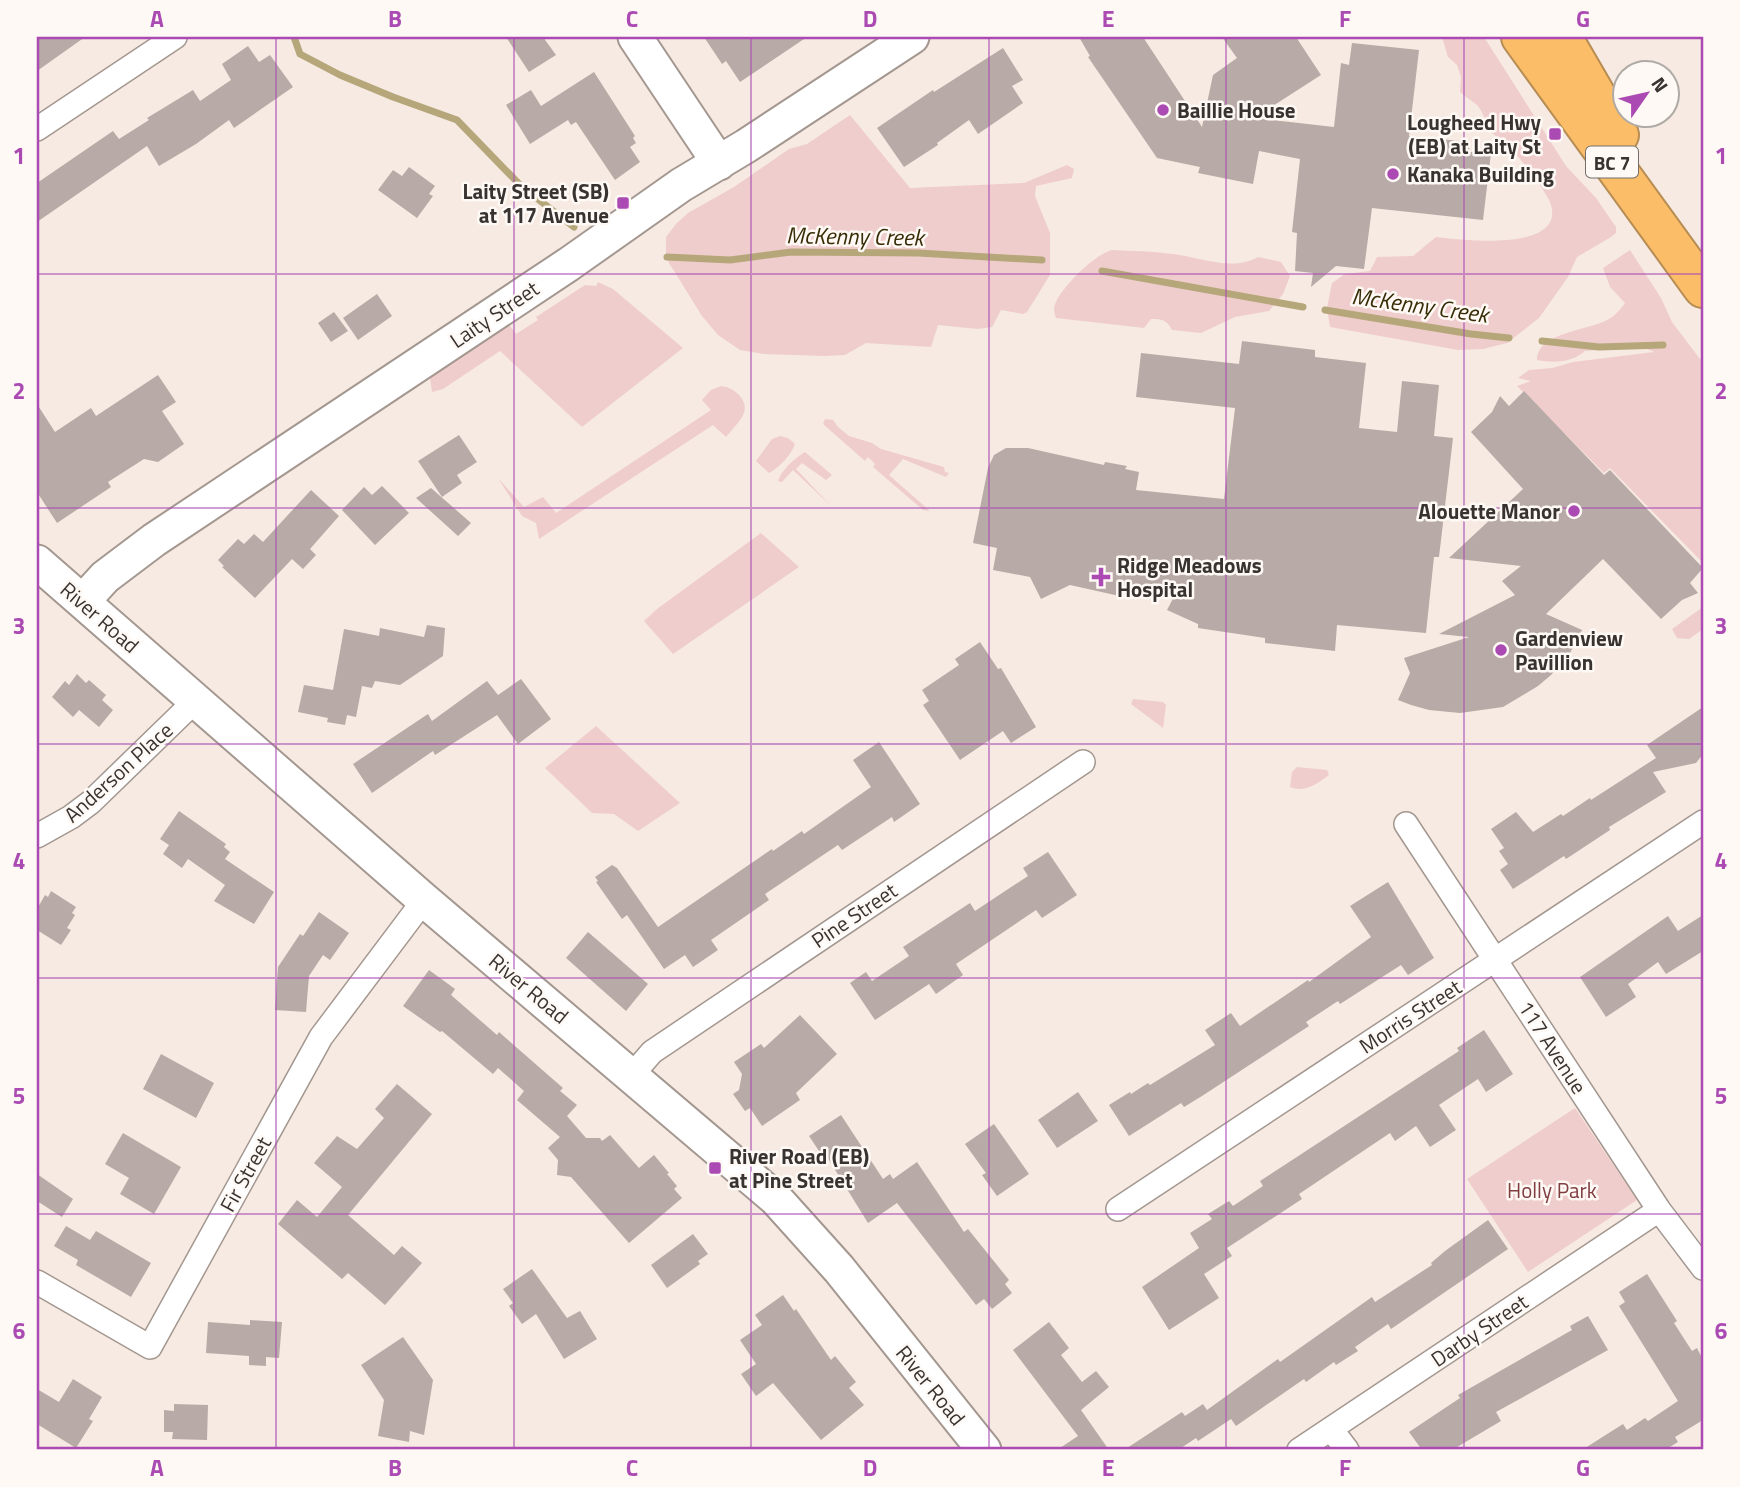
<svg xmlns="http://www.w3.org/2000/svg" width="1740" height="1487" viewBox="0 0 1740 1487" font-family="'Titillium Web',sans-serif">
	<rect width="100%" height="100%" fill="#f6eae2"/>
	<path fill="#f0cdcd" d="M1442 37H1484L1566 166 1596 198 1616 227V233L1611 237 1577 257 1568 277 1539 318 1507 343 1483 349 1458 350 1330 327 1327 308 1332 283 1345 274 1370 271 1377 257 1413 256 1436 237C1460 240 1569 253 1550 202 1545 190 1516 152 1505 142 1501 139 1496 137 1492 133 1485 125 1485 113 1477 105 1471 100 1465 97 1460 92L1461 77 1457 65 1448 57Z
		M850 115 910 188 1024 183 1067 165 1074 169 1072 178 1036 186 1035 196 1050 233V275L1027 312 1023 314 1001 310 992 327 978 329 938 325 931 347 866 343 845 355 824 356 764 354 740 350 718 335 702 316 666 258V237L676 224 688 213 734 187 789 149 807 144Z
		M1112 250C1132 251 1152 251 1172 254 1201 257 1231 272 1258 257L1281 262 1290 276 1283 294 1269 311 1235 317 1201 333 1172 330C1167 320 1162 319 1151 319L1144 328 1056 318C1054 313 1053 308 1056 302 1063 286 1095 254 1112 250Z
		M1630 250 1661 298 1672 322 1703 363V563L1610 468 1604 473 1517 386 1531 381 1518 378 1529 370 1552 368 1573 362 1654 352C1640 343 1602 350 1585 351 1571 363 1554 363 1537 360 1538 333 1584 331 1605 321 1614 317 1619 311 1625 303L1610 287 1603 268Z
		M598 282 613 289 683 348 582 427 500 351 443 389 432 392 429 371 486 333 510 326 516 334 538 320 536 317 585 285 596 286Z
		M721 386C728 387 732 389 737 393 755 410 738 422 726 437L713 425 539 539 536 523 522 516 498 478 524 507 543 497 556 513 711 410 702 400 711 390Z
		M825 419 833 420 838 427 849 436 872 443 881 449 944 467 945 472 949 473 946 477 903 459 889 475 930 511 923 510 873 467 875 464 868 457 865 461 823 424Z
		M780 436 788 438 795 444C791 455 780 467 769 473L756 461 772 439Z
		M805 452 832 475 826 480 802 463 796 469 830 505 793 470 782 482 778 481C782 469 795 458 805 452Z
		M761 533 799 567 673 654 644 621 657 609Z
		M1703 607V629L1689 639 1677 638 1672 629Z
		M1133 699 1163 702 1166 705 1163 728 1131 704Z
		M596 726 680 803 638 831 614 814 592 813 545 768Z
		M1297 767 1327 770 1329 775C1317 784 1305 793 1290 787L1292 772Z
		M1575 1108 1637 1200 1528 1272 1467 1179Z"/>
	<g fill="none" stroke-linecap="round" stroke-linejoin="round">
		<path stroke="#b6a77b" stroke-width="7" d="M294 37 300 54 340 75 393 97 457 120 521 186 574 227
			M667 257 730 260 791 252 918 253 1042 260
			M1102 271 1303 307
			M1325 310 1471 334 1509 338
			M1542 341 1599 347 1663 345"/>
	</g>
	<path fill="#b8aaa6" d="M37 37H85L37 71Z
		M506 37H543L556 55 529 72Z
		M704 37H807L740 82 726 61 722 64Z
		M1079 37H1143L1202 127 1213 75 1237 58 1222 37H1296L1321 75 1254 118 1334 127 1341 63 1349 65 1352 43 1419 50 1409 136 1470 142 1469 152 1491 153 1483 220 1372 208 1364 269 1336 266 1311 287 1313 273 1295 271 1297 233 1292 232 1300 159 1259 151 1253 184 1198 173 1200 167 1157 158 1088 57 1090 56Z
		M248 46 259 62 270 55 293 87 234 128 229 120 196 144 159 166 147 146 37 222V183L113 131 119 139 149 120 147 118 193 90 200 101 231 80 222 64Z
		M1003 48 1023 80 1012 86 1023 103 978 134 969 120 937 143 938 145 904 167 877 128 933 90 934 92Z
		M594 72 635 136 633 138 636 143 630 147 640 162 615 180 576 122 571 125 568 120 530 144 506 105 531 90 541 106Z
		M409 167 435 186 429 194 433 196 417 218 378 190 393 170 402 176Z
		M377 294 392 316 358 340 343 318Z
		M334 312 348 331 331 342 318 323Z
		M1242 341 1315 350V357L1366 363 1359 428 1397 432 1402 381 1439 385 1434 436 1453 438 1439 557H1434L1426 633 1337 625 1335 651 1265 643V638L1198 628V624L1167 610 1177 591 1115 595 1070 585 1041 599 1030 577 993 570 997 548 973 543 988 468 994 455 1006 448H1028L1104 465 1105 462 1127 466 1125 469 1139 472 1136 490 1224 499 1235 408 1136 397 1141 353 1239 364Z
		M158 375 176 402 162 411 184 444 158 462 144 459 108 482 111 487 57 523 37 492V404L55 432 91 408 96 416Z
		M1524 391 1604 475 1610 470 1703 568 1690 583 1698 593 1682 600 1661 619 1603 559 1546 614 1582 630 1569 655 1551 675 1538 686 1503 707 1460 713 1429 710 1411 705 1398 700 1410 673 1404 658 1469 637 1439 634 1515 595 1502 581 1521 566 1449 558 1523 489 1471 432 1492 412 1500 396 1509 406Z
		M459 435 477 462 457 475 462 483 442 497 418 461Z
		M382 486 409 513 375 545 342 510 364 487 372 495Z
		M431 488 471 523 458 536 416 498Z
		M311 490 339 516 310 549 316 555 303 569 292 559 255 598 222 567 224 566 218 560 238 539 244 544 254 534 263 542Z
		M427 625 445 628 443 656 400 685 375 681 372 688 362 686 356 717 347 715 345 725 327 722 328 718 298 712 304 685 333 690 344 629 379 636 380 628 424 637Z
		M980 642 998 669 1001 668 1036 727 1011 743 1003 731 960 760 923 705 929 701 922 690 959 665 955 659Z
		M77 674 86 683 89 680 106 695 102 700 113 710 99 727 79 710 73 717 52 697 65 681 69 685Z
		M521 679 551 719 518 744 497 715 435 755 433 751 372 793 353 764 428 714 432 721 487 681 498 695Z
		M1703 707V754L1696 763 1653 772 1666 792 1609 827 1610 830 1566 859 1564 856 1513 889 1500 870 1508 864 1499 851 1504 848 1491 829 1516 812 1533 832 1561 814 1563 816 1590 798 1591 800 1656 758 1647 745Z
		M879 742 920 804 894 822 892 817 842 850 838 845 765 894 769 900 711 940 718 950 693 967 685 955 664 969 627 915 622 919 596 882 598 881 595 877 612 865 617 868 658 927 772 849 773 851 802 831 804 834 871 787 853 760Z
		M179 811 226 844 224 847 230 852 225 859 274 892 254 924 214 901 225 885 188 859 182 868 163 854 169 845 160 839Z
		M1048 852 1077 895 1042 918 1036 910 956 964 963 975 936 994 929 984 875 1020 850 983 866 972 872 981 909 956 903 947 970 903 975 911 1028 876 1023 868Z
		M1388 882 1434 958 1408 975 1401 965 1340 1004 1338 1001 1306 1022 1309 1026 1202 1096 1184 1107 1181 1103 1129 1136 1109 1105 1130 1092 1131 1094 1148 1083 1150 1085 1215 1045 1205 1030 1231 1013 1240 1026 1308 980 1309 982 1371 937 1350 906Z
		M51 891 76 907 72 913 75 915 67 928 71 930 61 945 37 930V909L45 895 48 897Z
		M319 912 349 933 330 960 323 955 309 976 306 1012 275 1010 278 967 300 934 303 936Z
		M1703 915V951L1666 974 1658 962 1628 984 1636 997 1606 1017 1580 977 1668 916 1678 931Z
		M588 932 648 984 626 1011 566 958Z
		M429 970 455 989 451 995 497 1035 499 1032 563 1088 560 1091 577 1105 567 1116 586 1138H600L602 1141 610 1135 639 1168 654 1155 669 1173 667 1174 677 1186 674 1189 682 1198 629 1243 571 1177 557 1175 558 1160 548 1148 560 1137 517 1100 524 1091 498 1068 493 1074 442 1031 440 1032 403 1006Z
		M800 1015 837 1054 796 1093 800 1100 762 1126 750 1108 745 1111 733 1094 739 1090 742 1074 734 1062 761 1044 764 1048Z
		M1484 1030 1513 1074 1486 1092 1478 1079 1439 1105 1456 1130 1430 1147 1416 1126 1395 1141 1390 1133 1299 1194 1302 1199 1227 1248 1232 1256 1204 1274 1219 1298 1169 1330 1142 1287 1199 1248 1190 1233 1212 1219 1208 1214 1229 1201 1233 1206 1263 1186 1260 1181 1459 1051 1457 1048Z
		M161 1054 214 1083 196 1118 143 1089Z
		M397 1084 432 1114 348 1215 394 1255 402 1246 422 1263 385 1305 348 1273 342 1279 278 1224 297 1200 317 1217 342 1187 314 1163 337 1136 357 1149 384 1118 375 1109Z
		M1078 1092 1098 1121 1057 1148 1038 1120Z
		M841 1115 883 1179 890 1174 893 1179 917 1162 964 1232 968 1229 1009 1280 1005 1284 1012 1293 992 1309 984 1299 976 1305 897 1203 868 1223 824 1152 821 1154 809 1136Z
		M994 1124 1029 1174 997 1196 982 1175 986 1173 965 1144Z
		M123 1133 181 1167 154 1214 120 1194 129 1178 105 1164Z
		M37 1174 73 1199 62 1217 37 1201Z
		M1488 1220 1508 1249 1391 1329 1388 1324 1355 1347 1358 1351 1336 1365 1334 1362 1306 1382 1304 1379 1236 1426 1231 1419 1198 1441 1196 1438 1178 1450H1124L1182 1412 1185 1416 1203 1404 1207 1410 1278 1359 1280 1362 1372 1297 1375 1302 1432 1265 1431 1263 1445 1251Z
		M66 1226 90 1240 96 1231 151 1263 131 1297 76 1265 78 1260 54 1246Z
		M693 1234 708 1254 698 1261 700 1264 667 1288 651 1265Z
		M532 1269 567 1318 580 1311 597 1339 564 1359 536 1314 522 1324 509 1306 513 1303 503 1289Z
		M1647 1274 1677 1321 1674 1323 1692 1351 1697 1348 1703 1360V1420L1675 1437 1678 1442 1665 1450H1582L1623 1424 1627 1430 1645 1418 1648 1421 1678 1401 1619 1306 1625 1302 1619 1292Z
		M783 1295 794 1311 796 1309 831 1360 835 1356 856 1382 849 1388 864 1405 821 1440 773 1383 756 1396 741 1374 756 1364 740 1340 762 1325 755 1315Z
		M1588 1316 1608 1350 1496 1412 1501 1421 1452 1450H1422L1409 1432 1460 1398 1458 1395 1572 1330 1570 1326Z
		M250 1320 282 1322 279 1358 266 1357V1366L249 1365V1356L206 1353 208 1322 250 1325Z
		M1049 1322 1069 1348 1061 1355 1082 1382 1096 1371 1109 1387 1081 1410 1109 1450H1057L1078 1436 1013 1350Z
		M403 1337 433 1380 424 1435 410 1431 409 1442 378 1436 384 1400 361 1365Z
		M73 1379 102 1397 89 1419 93 1421 76 1448 37 1424V1389L59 1402Z
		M174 1404 208 1405 207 1440 172 1439 173 1432H164V1410L174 1411Z"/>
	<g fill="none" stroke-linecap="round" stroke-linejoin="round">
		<g stroke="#a39790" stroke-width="26">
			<path id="street" d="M37 129 175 37
				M1406 824 1659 1210 1703 1268
				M37 836 71 817 91 802 195 701
				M632 1075 652 1052 1083 762
				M1118 1209 1703 822
				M37 1282 150 1347 321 1037 424 900
				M1331 1429 1347 1450
				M1299 1450 1659 1210"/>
		</g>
		<g stroke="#a39790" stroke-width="37">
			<path id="secondary" d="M635 37 719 163
				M37 562 424 900 776 1199 839 1269 984 1450
				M83 601 105 577 154 540 569 264 681 185 746 146 912 37"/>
		</g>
		<g stroke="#b78d54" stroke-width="42">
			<path id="highway" d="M1521 37 1703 288
				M1562 37 1619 135"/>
		</g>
		<use href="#street" stroke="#fff" stroke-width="23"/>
		<use href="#secondary" stroke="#fff" stroke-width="33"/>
		<use href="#highway" stroke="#fbbd67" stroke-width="38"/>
	</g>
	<path fill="none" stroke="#aa4ab2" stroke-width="2" stroke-opacity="0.55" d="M276 37V1450M514 37V1450M751 37V1450M989 37V1450M1226 37V1450M1464 37V1450M37 274H1703M37 508H1703M37 744H1703M37 978H1703M37 1214H1703"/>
	<g fill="#aa4ab2" stroke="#fef9f5" stroke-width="2.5">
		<circle cx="1163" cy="110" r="7"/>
		<rect x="1548" y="127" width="14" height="14" rx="3.5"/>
		<circle cx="1393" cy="174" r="7"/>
		<rect x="616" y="196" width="14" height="14" rx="3.5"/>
		<circle cx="1574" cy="511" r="7"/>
		<path d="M1097.5 566.5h7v7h7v7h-7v7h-7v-7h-7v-7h7z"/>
		<circle cx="1501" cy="650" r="7"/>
		<rect x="708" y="1161" width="14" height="14" rx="3.5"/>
	</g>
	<g text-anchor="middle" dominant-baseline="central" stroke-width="5" stroke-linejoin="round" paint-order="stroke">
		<rect fill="#fef9f5" stroke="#736e6b" stroke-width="2" x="1586" y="146.5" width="52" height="31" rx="5"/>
		<g font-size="19" font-weight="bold" fill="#383330">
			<text x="1612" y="162">BC 7</text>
		</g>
		<g font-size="21" font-weight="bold" fill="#383330" stroke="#fef9f5" text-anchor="start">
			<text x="1177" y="110">Baillie House</text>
			<text x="1541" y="122" text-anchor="end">Lougheed Hwy<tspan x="1541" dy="24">(EB) at Laity St</tspan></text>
			<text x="1407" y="174">Kanaka Building</text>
			<text x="609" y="191" text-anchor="end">Laity Street (SB)<tspan x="609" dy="24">at 117 Avenue</tspan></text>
			<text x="1560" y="511" text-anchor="end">Alouette Manor</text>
			<text x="1117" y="565">Ridge Meadows<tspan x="1117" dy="24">Hospital</tspan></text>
			<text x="1515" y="638">Gardenview<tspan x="1515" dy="24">Pavillion</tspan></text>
			<text x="729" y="1156">River Road (EB)<tspan x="729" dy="24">at Pine Street</tspan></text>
		</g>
		<g font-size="21" fill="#383330" stroke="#fef9f5">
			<text transform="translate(494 314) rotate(-34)">Laity Street</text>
			<text transform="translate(100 617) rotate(41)">River Road</text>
			<text transform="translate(118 772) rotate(-42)">Anderson Place</text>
			<text transform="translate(854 915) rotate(-34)">Pine Street</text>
			<text transform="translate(529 988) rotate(40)">River Road</text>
			<text transform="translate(1410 1016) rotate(-33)">Morris Street</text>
			<text transform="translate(1553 1047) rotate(57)">117 Avenue</text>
			<text transform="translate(245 1174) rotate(-61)">Fir Street</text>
			<text transform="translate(1479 1330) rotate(-34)">Darby Street</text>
			<text transform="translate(931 1385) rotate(51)">River Road</text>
		</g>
		<g font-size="21" fill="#813e41" stroke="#fef9f5">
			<text x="1552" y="1190">Holly Park</text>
		</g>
		<g font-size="23" font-style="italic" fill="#372c06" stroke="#fef9f5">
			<text transform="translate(855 236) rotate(1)">McKenny Creek</text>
			<text transform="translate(1420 305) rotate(8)">McKenny Creek</text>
		</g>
	</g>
	<rect width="1740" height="1487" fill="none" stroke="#fef9f5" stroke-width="77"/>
	<g transform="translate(1646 94) rotate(56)"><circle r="33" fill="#fef9f5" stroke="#afaaa6" stroke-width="2"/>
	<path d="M0-5L12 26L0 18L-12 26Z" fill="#aa4ab2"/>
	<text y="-10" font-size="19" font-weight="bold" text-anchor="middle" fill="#383330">N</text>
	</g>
	<rect x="38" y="38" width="1664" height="1410" fill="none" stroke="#aa4ab2" stroke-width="2.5"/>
	<g font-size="23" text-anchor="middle" font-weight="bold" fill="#aa4ab2">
		<text x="157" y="27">A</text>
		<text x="395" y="27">B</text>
		<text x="632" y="27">C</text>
		<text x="870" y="27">D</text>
		<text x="1108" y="27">E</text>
		<text x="1345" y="27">F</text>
		<text x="1583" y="27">G</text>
		<text x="19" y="164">1</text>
		<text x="1721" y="164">1</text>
		<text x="19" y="399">2</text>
		<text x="1721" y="399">2</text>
		<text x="19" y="634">3</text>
		<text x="1721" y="634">3</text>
		<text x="19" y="869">4</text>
		<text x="1721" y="869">4</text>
		<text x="19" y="1104">5</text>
		<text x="1721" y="1104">5</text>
		<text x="19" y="1339">6</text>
		<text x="1721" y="1339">6</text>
		<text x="157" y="1476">A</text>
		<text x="395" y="1476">B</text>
		<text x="632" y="1476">C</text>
		<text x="870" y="1476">D</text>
		<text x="1108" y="1476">E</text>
		<text x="1345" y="1476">F</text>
		<text x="1583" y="1476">G</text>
	</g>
</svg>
